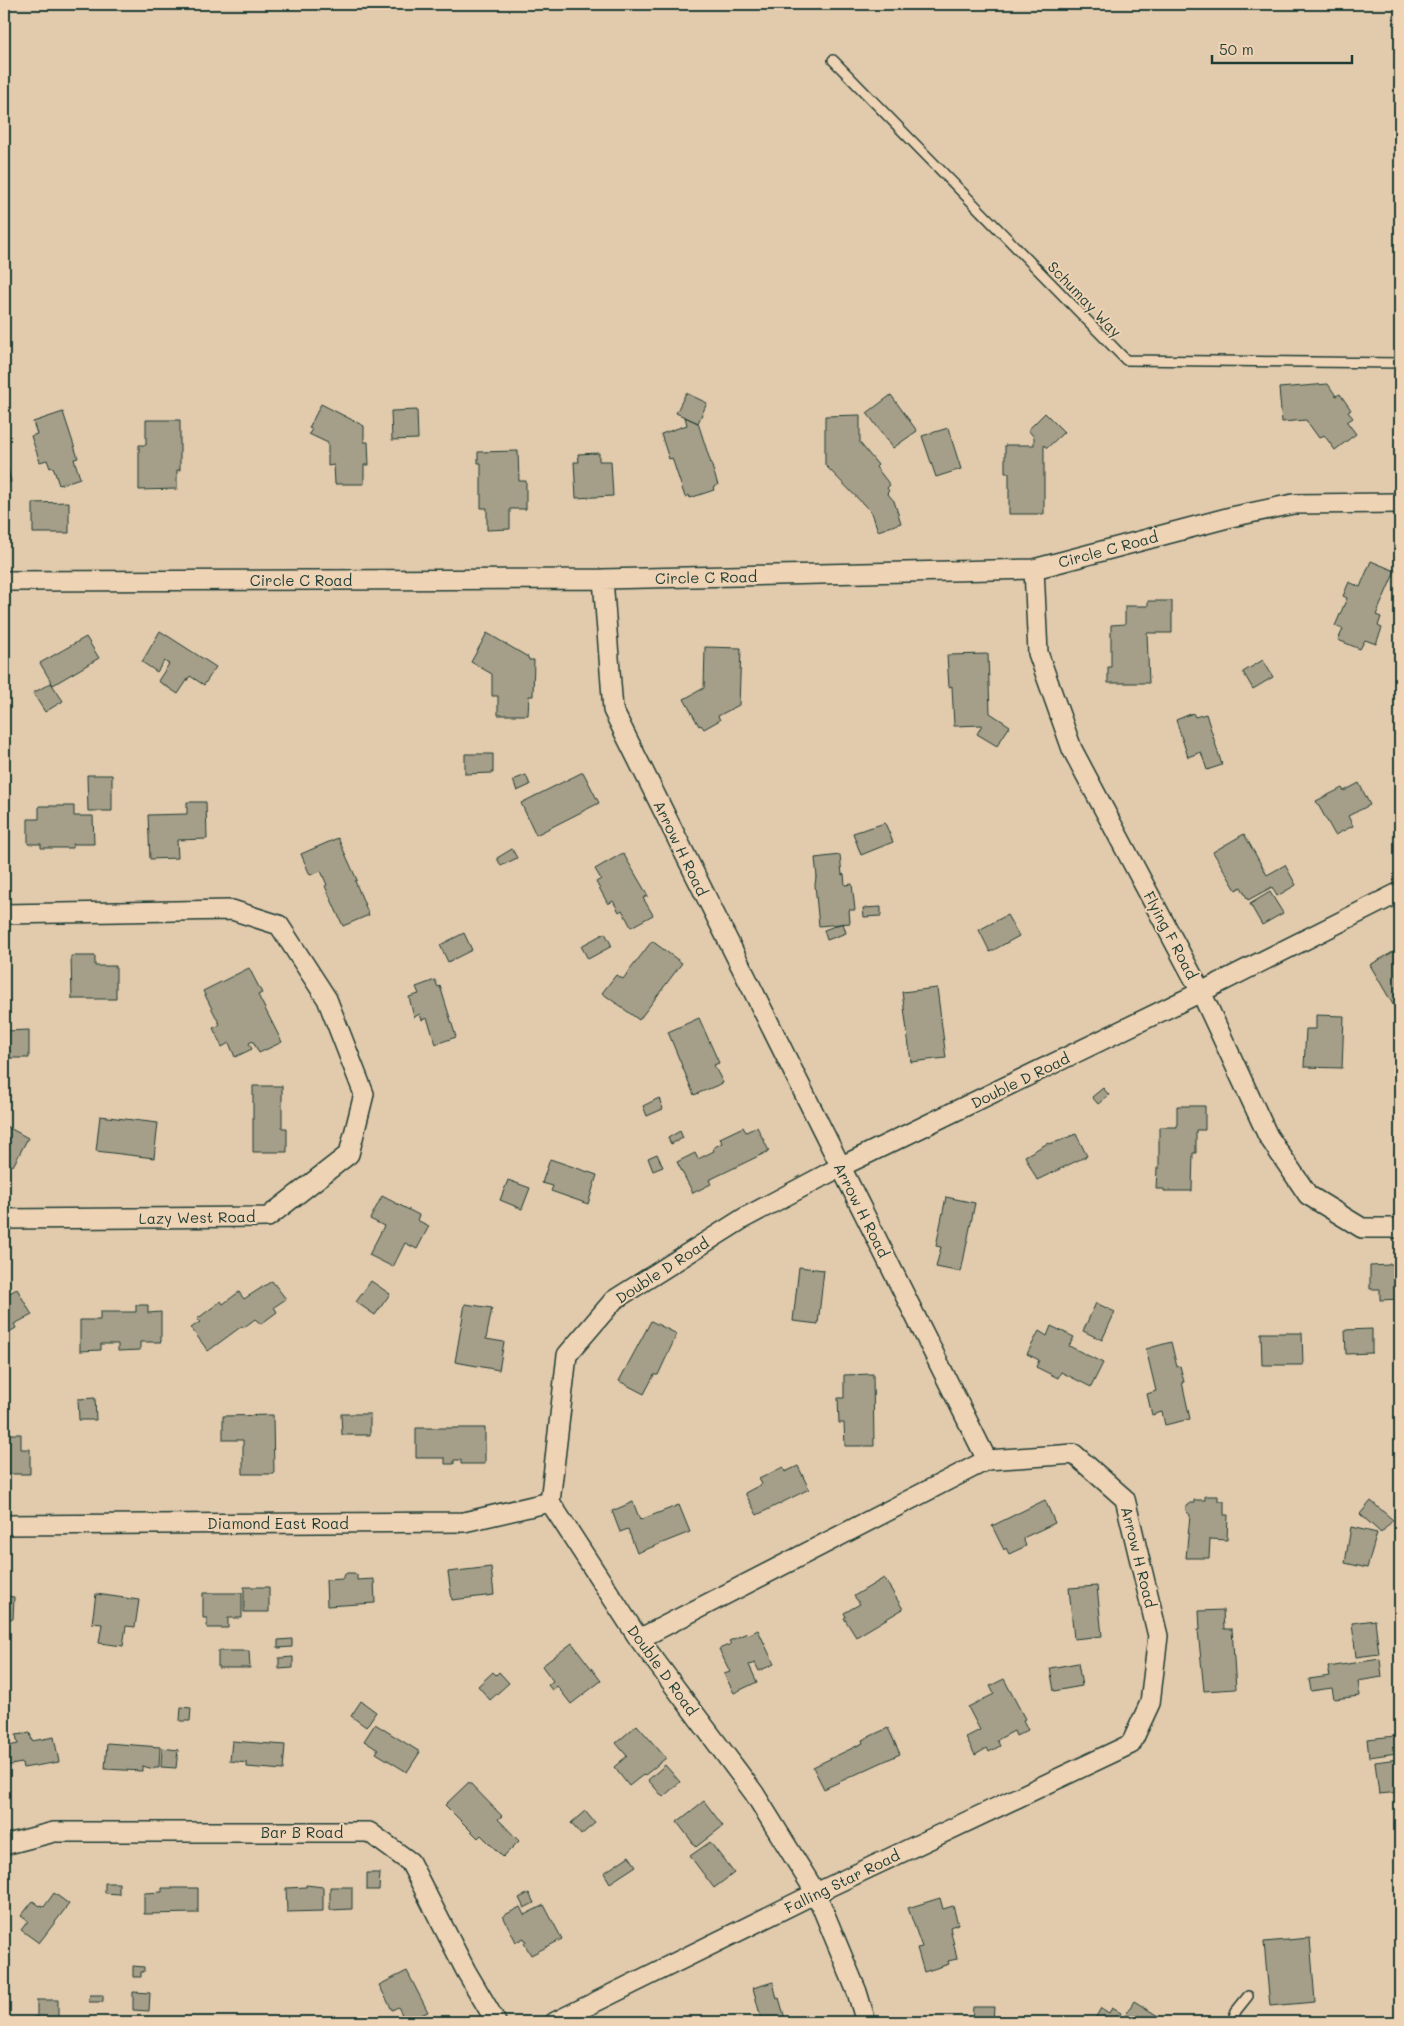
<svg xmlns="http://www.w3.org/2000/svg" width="1404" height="2026" viewBox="0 0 1404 2026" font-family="Mali,sans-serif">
	<rect width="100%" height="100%" fill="#e2caad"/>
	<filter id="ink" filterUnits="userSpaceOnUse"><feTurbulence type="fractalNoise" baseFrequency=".02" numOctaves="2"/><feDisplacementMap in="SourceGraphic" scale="10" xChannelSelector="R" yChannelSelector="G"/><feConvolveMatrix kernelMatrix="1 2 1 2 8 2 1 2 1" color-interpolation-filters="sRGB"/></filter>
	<g filter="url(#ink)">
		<path fill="#a59e88" stroke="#1f3d34" d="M1328 384 1336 396 1340 394 1351 410 1348 412 1353 418 1347 422 1356 434 1335 450 1324 435 1319 438 1306 420 1282 422 1279 388Z
			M686 393 707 403 698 423 676 413Z
			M891 395 917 431 893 448 867 413Z
			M321 404 364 426V442H368L369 465H364V484H335L334 465 328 466V443L309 434 312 429 309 428Z
			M417 410 418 439 392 440 391 411Z
			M63 412 78 458 74 459 80 478 59 485 53 467 50 468 47 460 40 462 31 436 37 434 33 422Z
			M1045 413 1064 432 1047 448 1044 445V514H1009V473H1005V445H1034V437L1028 430Z
			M860 415V443L878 465 876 467 890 485 887 488 889 491 887 493 894 501 901 523 878 531 872 513 825 465V416Z
			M685 417 698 423 718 485 713 487 714 490 690 498 689 495 685 497 672 458 669 459 661 434 687 425Z
			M146 420H180V470H177V489L139 490V445H146Z
			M948 428 961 469 936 477 922 436Z
			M518 451 519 481H526V509H510V529L487 530V508H481V463H478V452Z
			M4 453 11 482 4 483Z
			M599 453V461H611L613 496 576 498 574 462H579L578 454Z
			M69 502V533H33V503Z
			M1371 561 1395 571 1376 615 1381 617 1378 626 1382 628 1376 644 1365 640 1360 649 1338 640 1343 629 1335 626 1347 598 1343 596 1349 582 1360 587Z
			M1148 601H1172V633H1147L1149 683H1108V667H1111V625L1125 624V606H1148Z
			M160 631 216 667 204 685 190 676 178 694 158 681 169 664 164 661 157 672 142 662Z
			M487 633 528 657 529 660H534L533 696H529L528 715H498V696H492V674L471 662Z
			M86 637 99 658 53 685 40 663Z
			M705 647 741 648 739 705 718 716 720 720 704 729 701 725 699 726 684 699 704 688Z
			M988 654 990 713 1010 726 997 746 977 734 982 725 954 726 952 686 949 687 947 655Z
			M1263 660 1273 677 1253 689 1243 672Z
			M51 683 63 701 45 712 33 693Z
			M1193 713 1195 717 1206 714 1222 765 1207 770 1201 752 1188 757 1176 720Z
			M465 754H493V773L465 774Z
			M583 772 599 803 536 835 521 803Z
			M87 775H112V811H88Z
			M526 775 530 785 517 791 513 780Z
			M1359 783 1370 805 1348 816 1353 826 1335 835 1316 801 1342 788 1344 791Z
			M187 802H206L207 839 177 840 178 858 150 859 148 815 187 814Z
			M39 806H74V816H93L94 844H73V848H41V844H28V819H39Z
			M885 823 893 842 861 855 853 833Z
			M1244 834 1267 875 1285 865 1296 885 1277 896 1272 887 1248 900 1241 887 1236 890 1213 852Z
			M338 838 357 880 355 881 369 915 343 926 325 886 327 885 321 871 310 875 301 854Z
			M512 849 517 858 501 866 497 858Z
			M623 853 648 896 643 898 653 915 631 927 622 910 619 912 613 901 608 904 596 882 601 879 595 869Z
			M840 855 842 875 844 874 845 885 852 884 855 910H849L850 923 819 926 815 885 816 877H817L815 858Z
			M1270 892 1283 913 1262 925 1250 904Z
			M881 907V916L864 917 863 908Z
			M1007 915 1019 936 990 952 979 930Z
			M843 923 846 933 827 940 824 930Z
			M464 933 472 950 448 962 440 945Z
			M605 933 612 946 588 959 581 946Z
			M652 941 682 963 639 1020 602 993 616 975 623 979Z
			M1400 948V1005L1395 1008 1370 965Z
			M71 956H95V966H116V999H72Z
			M249 968 262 993 258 995 282 1042 259 1053 253 1041 249 1043 252 1049 235 1057 229 1043 222 1047 213 1028 220 1025 203 991Z
			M435 980 438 987 440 986 456 1037 436 1044 427 1018 422 1020 420 1014 414 1017 409 997 419 994 416 987Z
			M937 988 946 1058 911 1062 902 992Z
			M1316 1015 1344 1016 1342 1068 1304 1067 1306 1029H1316Z
			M699 1018 719 1063 714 1065 723 1083 694 1095 668 1032Z
			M29 1030V1058H6L5 1031Z
			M253 1086H282V1128H287V1152H253Z
			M1103 1088 1109 1095 1098 1104 1092 1097Z
			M659 1098 663 1109 647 1116 643 1106Z
			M1177 1106H1205V1130H1196V1153H1193L1192 1191H1164V1189H1156L1157 1168H1159V1127H1177Z
			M100 1116 158 1123 154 1158 96 1151Z
			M4 1125 28 1138 13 1166 4 1161Z
			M743 1127 746 1132 757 1127 769 1151 709 1180 711 1184 693 1193 677 1162 695 1153 698 1159 714 1151 713 1148 722 1143 720 1138Z
			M680 1131 683 1138 671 1144 668 1138Z
			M1076 1134 1087 1156 1037 1180 1025 1156 1048 1143 1049 1144 1059 1141Z
			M657 1154 663 1167 653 1171 648 1158Z
			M550 1159 597 1175 588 1204 551 1191 553 1186 542 1183Z
			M508 1180 530 1188 522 1209 500 1200Z
			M382 1196 419 1215 417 1220 429 1226 417 1249 405 1243 393 1267 369 1255 384 1226 370 1219Z
			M946 1197 975 1203 961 1272 936 1267 941 1247 936 1246Z
			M1389 1264H1400V1299L1380 1300V1289H1370V1266L1389 1265Z
			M799 1267 824 1270 818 1324 793 1321Z
			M272 1281 286 1299 274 1307 277 1312 261 1324 255 1319 243 1328 242 1326 208 1351 191 1328 200 1322 197 1319 221 1301 223 1304 239 1292 244 1299Z
			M371 1281 390 1294 375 1315 356 1302Z
			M17 1289 32 1315 14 1324 16 1328 4 1335V1296Z
			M1096 1303 1115 1312 1102 1340 1083 1331Z
			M465 1304 492 1308 486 1339 504 1342 499 1370 455 1362Z
			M136 1305H148V1313L161 1312V1342H140V1350L118 1351V1344H101V1350L80 1351V1320H100V1312H136Z
			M651 1321 677 1334 658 1375H654L644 1394 619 1381Z
			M1051 1326 1074 1337 1069 1346 1103 1363 1091 1387 1061 1372 1058 1378 1036 1367 1039 1360 1027 1354 1039 1331 1047 1336Z
			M1372 1329V1353L1346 1354 1345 1330Z
			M1261 1333H1302L1303 1365H1262Z
			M1171 1342 1177 1367 1180 1366 1184 1382H1182L1190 1419 1165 1425 1162 1412 1152 1415 1147 1394 1156 1391 1146 1349Z
			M873 1374 874 1446H845L844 1423H839L838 1398H844V1375Z
			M95 1398 96 1420H79L78 1399Z
			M341 1414H370V1435H342Z
			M273 1415 274 1474H243V1440H223V1416Z
			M416 1428H485V1464H461V1460H454V1464H445V1458H416Z
			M4 1434H21V1449H30V1474H5Z
			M798 1466 809 1489 757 1515 745 1493 762 1484 759 1479 783 1467 785 1472Z
			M1205 1496H1218V1501H1224V1515H1228L1227 1540 1210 1539 1209 1558H1186L1190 1515 1186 1511V1506L1190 1503H1194V1500H1205Z
			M1045 1500 1055 1523 1023 1538 1026 1546 1009 1554 1006 1548 1004 1550 992 1526Z
			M1371 1501 1393 1520 1381 1533 1360 1514Z
			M633 1502 640 1520 679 1505 690 1532 637 1553 628 1529 620 1532 612 1511Z
			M1351 1527 1377 1533 1367 1568 1345 1563Z
			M491 1567 494 1595 452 1600 448 1572Z
			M347 1573H354L357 1575V1580L374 1579 375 1603 327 1606 326 1580 343 1579V1576Z
			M884 1578 903 1609 856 1637 844 1618 846 1617 844 1613 860 1604 854 1596Z
			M1097 1586 1102 1636 1074 1639 1069 1588Z
			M244 1587H269V1612H244Z
			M203 1593H242V1618H228V1628H207V1618H203Z
			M96 1594 139 1600 135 1627 126 1626 123 1646 99 1643 102 1624 92 1623Z
			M4 1596 14 1597 13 1619 4 1618Z
			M1223 1610 1224 1629H1232L1236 1689 1204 1691 1198 1630H1200L1199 1611Z
			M1375 1620 1379 1654 1356 1657 1352 1623Z
			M758 1630 774 1664 759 1671 755 1663 749 1665 757 1682 734 1693 724 1674 730 1672 719 1649 731 1644 729 1641 747 1633 748 1635Z
			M292 1639V1647L278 1648V1640Z
			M572 1643 601 1681 571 1704 557 1686 552 1690 548 1685 553 1681 542 1666Z
			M218 1651H249L250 1668H218Z
			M293 1657V1668L279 1669V1658Z
			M1380 1659 1382 1677 1358 1681 1360 1696 1334 1699 1332 1688 1311 1691 1309 1679 1330 1676 1328 1667Z
			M1078 1663 1082 1686 1054 1691 1050 1668Z
			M493 1672 496 1675 499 1672 509 1683 490 1700 478 1686Z
			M1004 1679 1025 1719 1023 1720 1028 1730 1016 1736 1014 1731 997 1740 1000 1746 989 1752 987 1748 975 1755 966 1737 980 1730 968 1707 994 1694 990 1686Z
			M361 1701 376 1712 366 1727 351 1716Z
			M181 1707 191 1708 190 1721H180Z
			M375 1724 420 1752 407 1772 376 1753 378 1750 364 1741Z
			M637 1725 666 1758 644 1776 643 1775 629 1786 614 1767 627 1756 616 1743Z
			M888 1728 900 1754 824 1789 813 1767 863 1743 862 1740Z
			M30 1733 32 1741 54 1737 59 1762 23 1768 22 1763 5 1766 4 1747 18 1744 16 1735Z
			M1395 1736 1397 1753 1369 1757 1367 1739Z
			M232 1741 285 1745 283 1770 247 1767V1763L230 1761Z
			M107 1743 160 1747 159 1767H154V1769L142 1766V1771L105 1769Z
			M162 1748 178 1750 176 1768 161 1767Z
			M1398 1759 1400 1792 1379 1794 1375 1762Z
			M665 1765 680 1782 663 1797 648 1780Z
			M469 1782 502 1816 498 1819 519 1841 503 1857 481 1835 478 1838 445 1805Z
			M704 1801 723 1826 696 1847 677 1822Z
			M585 1811 595 1823 581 1835 571 1823Z
			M710 1842 734 1873 714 1888 690 1856Z
			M629 1856 636 1866 610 1883 604 1873Z
			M367 1873H380L379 1890H367Z
			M105 1883H119V1894L105 1893Z
			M306 1885 323 1887V1911L287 1912 286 1888 306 1887Z
			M330 1887H352V1909L330 1910Z
			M162 1888H198V1913L144 1914V1893L162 1892Z
			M54 1893 69 1904 39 1943 21 1930 28 1921 21 1916 33 1901 40 1906 41 1905 44 1907Z
			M529 1893 534 1903 524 1908 519 1898Z
			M940 1898 943 1909 953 1906 958 1924 950 1927 957 1959 948 1961 949 1964 924 1972 917 1948 922 1947 908 1908Z
			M544 1905 562 1939 531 1955 524 1943 526 1942 524 1938 516 1942 503 1916 520 1907 524 1915Z
			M1310 1938 1315 2002 1270 2006 1264 1942Z
			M133 1966 144 1967V1972H141V1977H133Z
			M407 1971 428 2012 406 2022 398 2007 392 2010 379 1985Z
			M773 1982 777 1999 779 1998 786 2022H762L753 1988Z
			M133 1992 150 1993 149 2011 133 2010Z
			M90 1995H103V2002H89Z
			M37 2000H58V2022H33V2017H37Z
			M1134 2001 1158 2016 1154 2022H1093L1101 2008 1109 2013 1112 2008 1121 2013 1118 2019 1122 2021Z
			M973 2007H994L993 2022H972Z"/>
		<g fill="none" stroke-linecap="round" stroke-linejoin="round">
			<g stroke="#1f3d34" stroke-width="12">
				<path id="lane" d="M833 60 1126 360 1400 363
					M1232 2022 1236 2011 1248 1996"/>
			</g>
			<g stroke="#1f3d34" stroke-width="22">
				<path id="street" d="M1034 569 1038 653 1072 749 1201 992 1268 1136 1308 1195 1362 1228H1400
					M4 581 603 579 1034 569 1231 517 1293 504 1400 503
					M4 914 232 910 279 925 327 999 364 1094 349 1154 268 1217 4 1219
					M4 1525 464 1522 550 1502
					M639 1639 987 1460
					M4 1845 54 1832H369L410 1862 466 1971 496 2022
					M555 2022 816 1893 1131 1744 1150 1703 1158 1636 1125 1499 1074 1454 987 1460 613 710 603 579
					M866 2022 857 1992 816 1893 754 1793 639 1639 550 1502 567 1355 614 1300 744 1218 840 1167 1201 992 1400 892"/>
			</g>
			<use href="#lane" stroke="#efd3b5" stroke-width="9"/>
			<use href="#street" stroke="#efd3b5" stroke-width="19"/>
		</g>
	</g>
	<g text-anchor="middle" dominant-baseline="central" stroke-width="4" stroke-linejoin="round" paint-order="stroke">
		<g font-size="15" fill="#1f3d34" stroke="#efd3b5">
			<text transform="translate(1085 299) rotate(46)">Schumay Way</text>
			<text transform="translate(1108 549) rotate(-15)">Circle C Road</text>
			<text transform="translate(706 577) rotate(-1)">Circle C Road</text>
			<text x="301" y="580">Circle C Road</text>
			<text transform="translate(681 848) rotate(64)">Arrow H Road</text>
			<text transform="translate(1171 935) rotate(62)">Flying F Road</text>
			<text transform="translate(1020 1080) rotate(-26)">Double D Road</text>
			<text transform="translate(862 1210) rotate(63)">Arrow H Road</text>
			<text transform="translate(197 1217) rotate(-1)">Lazy West Road</text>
			<text transform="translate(662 1270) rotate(-33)">Double D Road</text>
			<text x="278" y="1523">Diamond East Road</text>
			<text transform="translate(1139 1557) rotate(76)">Arrow H Road</text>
			<text transform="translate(663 1670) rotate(54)">Double D Road</text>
			<text x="302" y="1832">Bar B Road</text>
			<text transform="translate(842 1881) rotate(-26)">Falling Star Road</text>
		</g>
	</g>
	<rect width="1404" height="2026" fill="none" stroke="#efd3b5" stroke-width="20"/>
	<rect x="10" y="10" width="1384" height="2006" fill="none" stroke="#1f3d34" stroke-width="2" filter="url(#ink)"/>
	<path d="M1212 55v8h140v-8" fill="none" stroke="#1f3d34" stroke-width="2.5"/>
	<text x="1219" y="55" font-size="15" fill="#1f3d34" stroke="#efd3b5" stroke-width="4" paint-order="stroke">50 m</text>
</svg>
